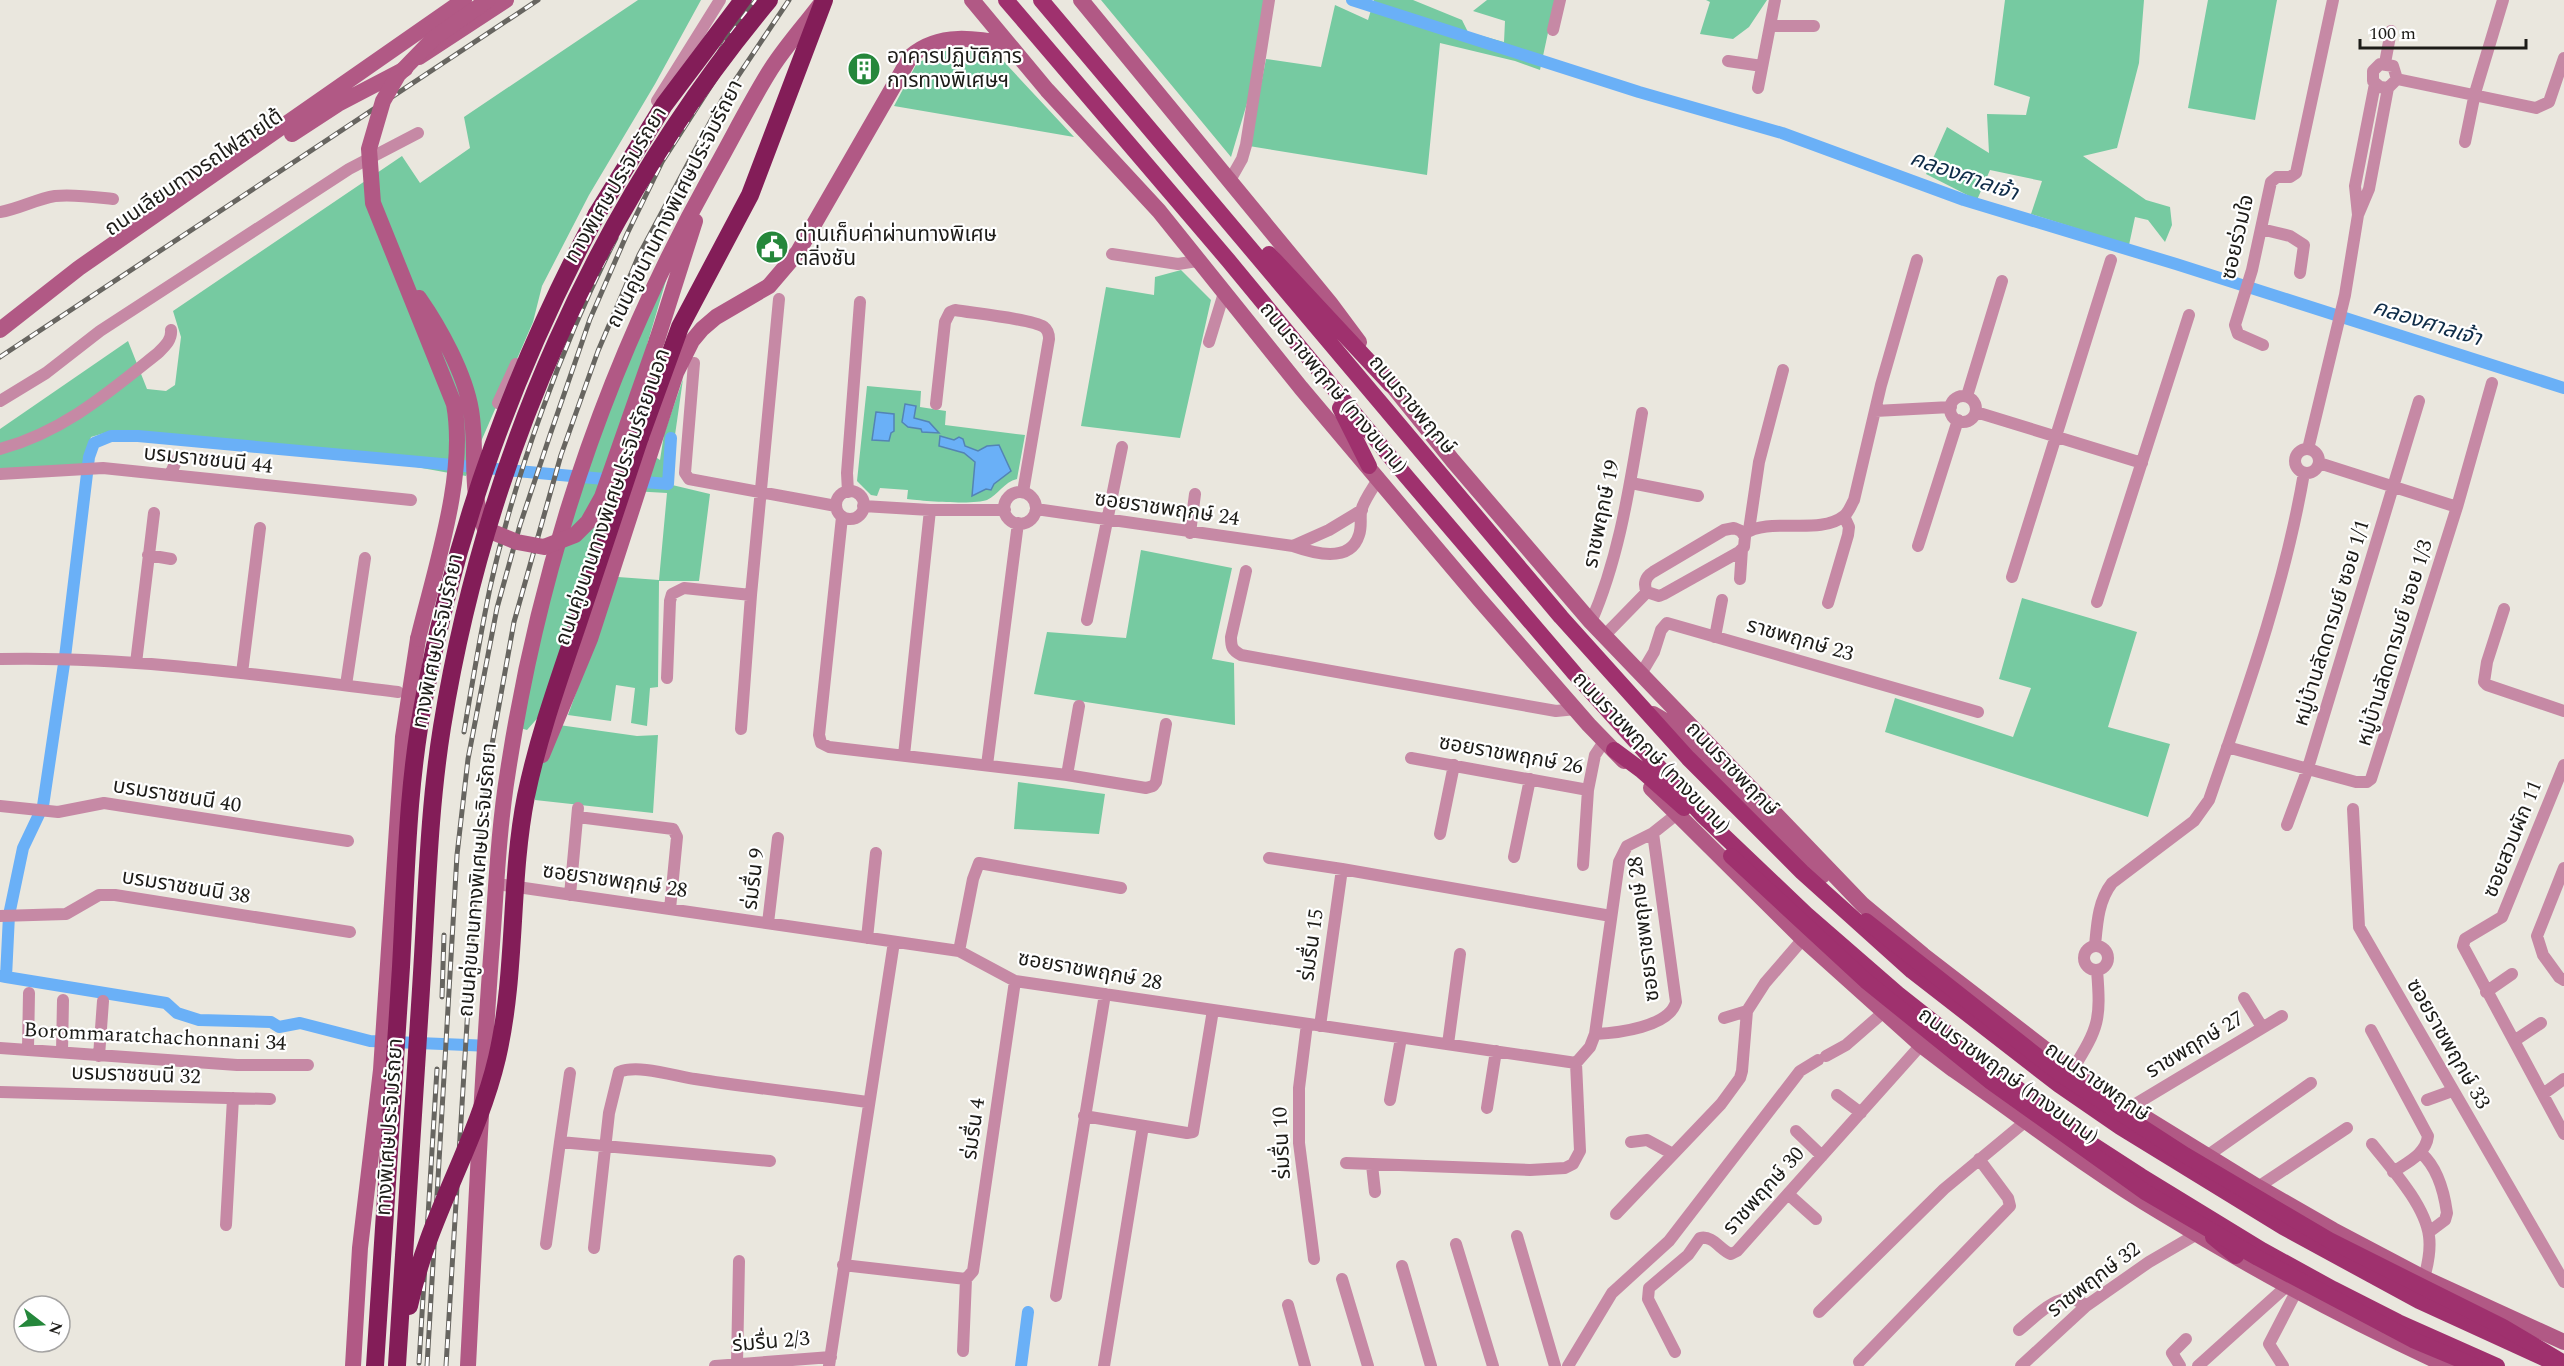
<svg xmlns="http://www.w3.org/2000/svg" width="2564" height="1366" viewBox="0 0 2564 1366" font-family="Spectral,'Noto Sans Thai',serif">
	<rect width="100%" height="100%" fill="#eae7de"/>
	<path fill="#76caa1" d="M638 0H701L655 84 589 195 542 286 533 322 466 476 383 461 111 431 91 437 83 464 0 469V429L128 341 147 389 166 391 175 385 181 337 173 311 402 156 420 183 470 148 464 117Z
		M1101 0H1265L1253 83 1231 157Z
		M1374 0H1413L1462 20 1468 32 1504 42 1505 21 1473 11 1487 0H1555L1540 70 1515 61 1440 43 1427 175 1249 146 1266 59 1321 67 1335 5 1368 20Z
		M1706 0H1767L1749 27 1733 39 1700 34 1710 2Z
		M2005 0H2144L2139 63 2117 148 2083 156 2146 200 2170 207 2172 225 2165 242 2148 220 2135 217 2129 245 2031 214 2042 181 1990 170 1977 200 1926 174 1947 127 1989 153 1987 114 2026 115 2030 97 1994 85Z
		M2208 0H2277L2255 120 2188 108Z
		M945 51H994L1074 137 894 106 917 63Z
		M669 270 647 345 645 450 660 460 664 434 683 379 668 484 710 494 699 581H659L658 687 650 688 647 726 631 723 635 688 616 685 611 721 568 715 618 577 659 580 667 493 632 491 542 713 527 730 520 728C543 609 579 486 622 374 635 339 653 304 669 270Z
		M1181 270 1211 300 1180 438 1081 426 1106 287 1154 295 1155 277Z
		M867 386 921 391 920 407 946 411 945 425 1025 435 1017 479C1004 482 998 495 987 500 975 505 922 501 907 499L908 490 880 488 877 496 871 495 857 481Z
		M1141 550 1232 568 1212 659 1234 663 1235 725 1034 694 1047 632 1126 638Z
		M2022 598 2137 632 2108 727 2170 744 2148 817 1885 732 1895 698 2013 737 2031 688 1999 679Z
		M559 725 637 736 658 735 653 813 535 800C531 776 550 747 559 725Z
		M1018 782 1105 794 1099 834 1014 829Z"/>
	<path fill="#6ab0f7" stroke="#5384b4" stroke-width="1.5" d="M905 404 916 406 914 418 929 422 939 433 922 432 921 429 908 427 902 422Z
		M876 412 894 414V431L891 433 889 441 872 440Z
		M940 436 954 440 959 437 963 439 965 446 978 451 987 446 999 445 1011 471 994 484 991 490 986 489 972 496 975 462 964 453 939 446Z"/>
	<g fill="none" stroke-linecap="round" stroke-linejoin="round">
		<path stroke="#6ab0f7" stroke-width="12" d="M1352 0 1639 92 1782 133 1964 200 2176 264 2564 388
			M633 481 668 484 671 438
			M0 976 6 977 9 915 23 848 43 806 65 657 89 457 94 443 111 436H138L615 480
			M6 977 166 1003 177 1013 199 1020 271 1022 279 1027 300 1023 370 1041 491 1046
			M1021 1366 1028 1312"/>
		<path stroke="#c689a5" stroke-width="12" d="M1770 26H1814
			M1553 30 1560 0
			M1728 61 1762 66
			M2385 63 2391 31
			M2397 79 2536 108 2549 102 2564 58
			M1758 88 1775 0
			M657 101 720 0
			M2465 142 2475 93 2503 0
			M1229 182 1242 159 1246 145 1269 0
			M0 212C19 209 36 199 55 196 74 194 94 197 113 199
			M2358 215 2369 189 2388 88 2397 79 2393 66 2380 64 2373 71V81L2380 87 2388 88
			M2261 229 2290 236 2304 245 2300 273
			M1112 254 1178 264 1197 261
			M1209 342 1224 293
			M2263 345 2238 334 2235 325 2252 270 2271 182 2277 177H2290L2296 173 2333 0
			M694 363 685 473 689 479 836 506
			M1967 396 2002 281
			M1950 409a13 13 0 1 1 26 0a13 13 0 1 1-26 0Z
			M0 401 46 373 100 331 349 169 418 133
			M498 403 516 364
			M936 404 945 322 950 312 955 310C972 313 1032 319 1044 327 1048 330 1049 334 1049 339L1023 492
			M1875 411 1951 407
			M1976 412 2142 463
			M2295 461a12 12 0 1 1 24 0a12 12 0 1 1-24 0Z
			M0 449C63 432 108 393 158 353 165 346 172 340 171 330
			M2308 449 2345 295 2358 215 2355 186 2375 84
			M2319 463 2457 507
			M0 474 103 468 411 500
			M170 475 177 459
			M1631 483 1698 496
			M836 505a14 14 0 1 1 28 0a14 14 0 1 1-28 0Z
			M848 492 847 473 860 302
			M1004 508a16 16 0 1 1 32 0a16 16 0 1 1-32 0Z
			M863 506 930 510H1005
			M1036 509 1293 546C1313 553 1350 564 1359 535 1362 527 1360 519 1361 511 1364 500 1373 488 1379 478
			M842 517 819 735 821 743 829 747 1067 775 1146 788 1153 786 1156 782 1166 724
			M1734 528 1741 531 1745 537 1744 547 1739 552 1664 594 1659 596 1647 592C1643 584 1645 577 1653 572L1724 530Z
			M1749 530 1759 462 1783 370
			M1190 533 1195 494
			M1744 534C1770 516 1819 536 1844 516 1849 512 1851 505 1854 500L1881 385 1917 260
			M1293 546 1329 530 1362 510
			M1918 546 1958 420
			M148 555 171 559
			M1246 571 1231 637C1231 647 1232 650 1241 655L1556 711 1576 709
			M2012 577 2111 260
			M1740 579 1742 549
			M2097 602 2189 315
			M1828 603 1848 535 1849 527 1844 516
			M2504 609 2487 662 2484 682 2487 685 2564 711
			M1087 620 1122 447
			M1591 622C1620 556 1630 483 1642 413
			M1604 636 1647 592
			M1715 637 1722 600
			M0 659C133 656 266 676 398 692
			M136 663 154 513
			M242 673 260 528
			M1641 674 1654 652 1661 630 1667 623 1978 712
			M667 678 670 601 672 594 684 588 751 595
			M346 685 365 558
			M741 729 751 595 779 299
			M2227 747 2356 782H2367L2371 779 2457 507 2492 383
			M904 755 930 510
			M1411 758 1588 790 1595 755 1605 740
			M987 765 1018 523
			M2564 765 2502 917 2465 939 2463 946 2564 1134
			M1067 775 1079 706
			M0 806 58 812 104 803 348 841
			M2353 809 2359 927 2564 1282
			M578 817 673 829 677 837 670 909
			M2287 825 2307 771 2419 401
			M1653 833 1676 1002C1669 1027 1618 1033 1595 1034L1619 862 1627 846Z
			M1653 833 1677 814
			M1440 834 1454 765
			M1514 857 1530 779
			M1269 858 1342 869 1611 916
			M1583 865 1588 790
			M2564 868 2537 936 2543 955 2559 977 2564 980
			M497 884 959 951 1015 981 1576 1063 1590 1047 1595 1034
			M570 895 578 808
			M0 916 66 914 99 895H115L350 932
			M768 923 778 838
			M867 938 876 853
			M2095 946C2097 924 2098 901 2112 883L2194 821 2209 800C2246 693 2285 585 2304 473
			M2084 958a12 12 0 1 1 24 0a12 12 0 1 1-24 0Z
			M959 951 973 879 979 863 1121 888
			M2486 992 2512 974
			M2244 998 2262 1027
			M1724 1018 1747 1011
			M1307 1024 1299 1088V1143L1314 1259
			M1320 1026 1342 869
			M2371 1030 2428 1136C2426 1154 2408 1162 2393 1172
			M2514 1041 2541 1023
			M1448 1044 1460 954
			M0 1048 237 1065H308
			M28 1049 29 993
			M62 1052 63 1000
			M99 1056 103 1001
			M1826 1056 1846 1045 1885 1011
			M2073 1069C2099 1027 2101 1020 2097 970
			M570 1073 560 1142 770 1161
			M0 1092 270 1099
			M2543 1094 2564 1079
			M1837 1095 1861 1113
			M1390 1100 1401 1038
			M2427 1100 2452 1091
			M1487 1108 1496 1051
			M2129 1108 2282 1016
			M1084 1116 1187 1133 1193 1132 1213 1010
			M1796 1131 1822 1156
			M1631 1142 1647 1140 1673 1154
			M2372 1144C2391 1168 2425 1205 2429 1236 2431 1250 2428 1264 2424 1278
			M2421 1153C2438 1168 2444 1191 2447 1213L2445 1220 2429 1232
			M2207 1156 2311 1083
			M1346 1163 1530 1170 1565 1168 1573 1164 1580 1151 1576 1063
			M1372 1165 1375 1192
			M2258 1187 2347 1128
			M1788 1194 1816 1219
			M1616 1214 1721 1104 1740 1078 1742 1071 1747 1011 1765 983 1803 939
			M226 1225 233 1098
			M1517 1236 1555 1366
			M546 1244 560 1142
			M1456 1244 1493 1366
			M594 1248 609 1113 619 1072C638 1064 675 1076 695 1079 753 1088 811 1094 868 1102
			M843 1265 966 1279
			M1402 1266 1431 1366
			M966 1279 973 1271 1015 981
			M1342 1279 1368 1366
			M1056 1296 1105 994
			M1288 1305 1305 1366
			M1819 1312 1944 1189 2026 1121
			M2019 1330C2038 1315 2063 1285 2086 1306
			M963 1351 966 1279
			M1675 1352 1648 1299 1649 1288 1688 1255 1700 1238C1713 1235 1720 1250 1731 1254L1737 1251 1921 1045
			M1859 1362 2010 1206 2008 1198 1979 1159
			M737 1364 739 1261
			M715 1366 831 1357
			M829 1366 894 942
			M1104 1366 1143 1126
			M1568 1366 1612 1293 1669 1241 1800 1071 1818 1060
			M2021 1366 2086 1306 2149 1262 2197 1234
			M2180 1366 2172 1353 2186 1339
			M2198 1366 2288 1285
			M2283 1366 2269 1344 2297 1290"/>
		<path stroke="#b15985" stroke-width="16" d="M972 0 1047 90 1159 211 1301 388 1480 600 1589 725 1624 761
			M1081 0 1330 303 1359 342
			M419 57 506 0
			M292 134 338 104 405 69
			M0 330 79 268 464 0
			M657 340 695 221
			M1383 374 1453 461 1591 622 1863 905 1923 955 2089 1083 2258 1187 2333 1230 2424 1278 2564 1342
			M1653 714 1665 721 1822 876
			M542 755 590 639 676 373 692 341 702 329 716 317 769 286 798 252 911 56C939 32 976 38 1009 45
			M1651 788 1803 939 1921 1045 1954 1070C2022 1117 2088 1169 2160 1212 2253 1269 2349 1321 2448 1366
			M353 1366 360 1248 381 1070 403 737 418 639
			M468 1366C475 1230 481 1093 491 957 496 895 498 832 508 771 540 561 608 361 711 176 731 141 749 104 771 69 785 47 803 27 819 6"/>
		<path stroke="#9f316e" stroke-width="16" d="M1006 0 1228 260 1406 476 1575 674 1702 815 1806 914 1898 994 2022 1092 2073 1132 2141 1176 2262 1250 2333 1289 2398 1322 2497 1366
			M1041 0 1561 617 1688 758 1802 872 1912 971 2059 1085 2120 1127 2283 1227 2419 1301 2548 1360
			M1269 254 1391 385
			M1340 408 1369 466
			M1614 750 1641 770 1684 808
			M2213 1237 2236 1256"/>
		<path stroke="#831d58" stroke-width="18" d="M597 214 664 105 743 0
			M640 437 680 327 750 195 824 0"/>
		<g stroke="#676560" stroke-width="5">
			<path id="rail" d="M685 111 727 39 756 0
				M0 357 538 0
				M464 732C472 684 480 636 490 588 515 474 563 342 616 238
				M442 997 444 935
				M419 1363 437 1069
				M427 1366 457 855 468 759 497 608 520 525 550 435 590 319 627 234 662 162 766 0
				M446 1366 475 893 489 761 514 622 561 455 598 351 639 255 722 100 789 0"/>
		</g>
		<use href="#rail" stroke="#fff" stroke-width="3" stroke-dasharray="9" stroke-linecap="butt"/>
		<path stroke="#b15985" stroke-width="16" d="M419 298C440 328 465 374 471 410 478 451 468 490 485 529L517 542 544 547 575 535 588 522 602 497 657 340
			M418 639C435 568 467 475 454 404L373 203 369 149 383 101 398 75 434 38 488 0"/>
		<path stroke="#9f316e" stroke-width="16" d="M1731 856 1866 981 1991 1082 2145 1192 2258 1258 2413 1340 2475 1366
			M1866 921 2060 1074 2185 1155 2329 1240 2503 1327 2564 1363"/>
		<path stroke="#831d58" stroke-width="18" d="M409 1306C427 1219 477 1143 497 1058 517 972 509 882 526 796 538 738 558 682 577 626 598 563 619 500 640 437
			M397 1365C405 1235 414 1104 422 973 427 892 429 808 442 727 485 461 596 207 769 0
			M375 1366C384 1233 393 1100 401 967 406 876 407 784 425 694 458 522 515 368 597 214"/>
	</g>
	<defs>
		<g id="building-disc" transform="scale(1.725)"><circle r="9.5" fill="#25873b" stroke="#fff"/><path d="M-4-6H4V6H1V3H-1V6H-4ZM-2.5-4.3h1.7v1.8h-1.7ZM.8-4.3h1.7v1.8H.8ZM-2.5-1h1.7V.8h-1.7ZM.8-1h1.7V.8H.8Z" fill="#fff"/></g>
		<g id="civic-disc" transform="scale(1.725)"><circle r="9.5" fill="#25873b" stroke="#fff"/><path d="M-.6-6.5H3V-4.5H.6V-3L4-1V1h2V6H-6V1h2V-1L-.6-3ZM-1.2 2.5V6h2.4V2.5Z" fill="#fff"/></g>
	</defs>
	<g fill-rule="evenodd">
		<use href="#building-disc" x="864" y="69"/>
		<use href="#civic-disc" x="772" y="247"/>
	</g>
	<g text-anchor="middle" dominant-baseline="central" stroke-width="4.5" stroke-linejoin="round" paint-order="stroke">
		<g font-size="21" fill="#1d1c18" stroke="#fff" text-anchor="start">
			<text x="887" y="57">อาคารปฏิบัติการ<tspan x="887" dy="24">การทางพิเศษฯ</tspan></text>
			<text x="795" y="235">ด่านเก็บค่าผ่านทางพิเศษ<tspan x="795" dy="24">ตลิ่งชัน</tspan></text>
		</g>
		<g font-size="21" fill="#1d1c18" stroke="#fff">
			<text transform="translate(194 173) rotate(-34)">ถนนเลียบทางรถไฟสายใต้</text>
			<text transform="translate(616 185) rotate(-59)">ทางพิเศษประจิมรัถยา</text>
			<text transform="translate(675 204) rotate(-63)">ถนนคู่ขนานทางพิเศษประจิมรัถยา</text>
			<text transform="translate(2238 237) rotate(-77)">ซอยร่วมใจ</text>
			<text transform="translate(1333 388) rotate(50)">ถนนราชพฤกษ์ (ทางขนาน)</text>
			<text transform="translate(1412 405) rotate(50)">ถนนราชพฤกษ์</text>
			<text transform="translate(208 460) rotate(6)">บรมราชชนนี 44</text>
			<text transform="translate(613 497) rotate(-71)">ถนนคู่ขนานทางพิเศษประจิมรัถยานอก</text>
			<text transform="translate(1167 509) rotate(8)">ซอยราชพฤกษ์ 24</text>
			<text transform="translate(1602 514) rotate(-78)">ราชพฤกษ์ 19</text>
			<text transform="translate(2332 623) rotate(-73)">หมู่บ้านลัดดารมย์ ซอย 1/1</text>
			<text transform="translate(1800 640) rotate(16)">ราชพฤกษ์ 23</text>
			<text transform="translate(438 641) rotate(-78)">ทางพิเศษประจิมรัถยา</text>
			<text transform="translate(2395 643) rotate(-73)">หมู่บ้านลัดดารมย์ ซอย 1/3</text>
			<text transform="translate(1651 753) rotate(46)">ถนนราชพฤกษ์ (ทางขนาน)</text>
			<text transform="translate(1511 755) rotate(10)">ซอยราชพฤกษ์ 26</text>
			<text transform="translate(1732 769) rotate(46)">ถนนราชพฤกษ์</text>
			<text transform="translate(177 796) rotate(9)">บรมราชชนนี 40</text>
			<text transform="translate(2513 839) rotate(-68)">ซอยสวนผัก 11</text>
			<text transform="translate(754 879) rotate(-83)">ร่มรื่น 9</text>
			<text transform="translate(478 880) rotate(-85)">ถนนคู่ขนานทางพิเศษประจิมรัถยา</text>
			<text transform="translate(615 881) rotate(8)">ซอยราชพฤกษ์ 28</text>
			<text transform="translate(186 887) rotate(9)">บรมราชชนนี 38</text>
			<text transform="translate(1644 929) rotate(-97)">ซอยราชพฤกษ์ 28</text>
			<text transform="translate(1312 945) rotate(-82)">ร่มรื่น 15</text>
			<text transform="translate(1090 971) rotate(10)">ซอยราชพฤกษ์ 28</text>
			<text transform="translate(155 1037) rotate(3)">Borommaratchachonnani 34</text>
			<text transform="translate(2448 1044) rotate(60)">ซอยราชพฤกษ์ 33</text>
			<text transform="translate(2195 1045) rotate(-31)">ราชพฤกษ์ 27</text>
			<text transform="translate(136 1075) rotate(2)">บรมราชชนนี 32</text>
			<text transform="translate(2008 1076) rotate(36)">ถนนราชพฤกษ์ (ทางขนาน)</text>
			<text transform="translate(2097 1082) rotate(35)">ถนนราชพฤกษ์</text>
			<text transform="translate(390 1127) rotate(-86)">ทางพิเศษประจิมรัถยา</text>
			<text transform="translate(974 1129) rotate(-82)">ร่มรื่น 4</text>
			<text transform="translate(1282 1143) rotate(-93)">ร่มรื่น 10</text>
			<text transform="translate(1764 1191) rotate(-48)">ราชพฤกษ์ 30</text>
			<text transform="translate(2094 1280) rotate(-37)">ราชพฤกษ์ 32</text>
			<text transform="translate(771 1342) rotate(-5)">ร่มรื่น 2/3</text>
		</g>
		<g font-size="22" font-style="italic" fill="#0e2c48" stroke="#fff">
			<text transform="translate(1964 176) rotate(19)">คลองศาลเจ้า</text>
			<text transform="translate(2427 323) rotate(17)">คลองศาลเจ้า</text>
		</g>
	</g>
	<g transform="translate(42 1324) rotate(107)"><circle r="28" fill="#ffffff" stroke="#a5a4a3" stroke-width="1.5"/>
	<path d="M0-4.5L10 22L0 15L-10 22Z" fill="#25873b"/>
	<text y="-9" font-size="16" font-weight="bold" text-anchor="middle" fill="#1d1c18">N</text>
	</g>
	<path d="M2360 39v9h166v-9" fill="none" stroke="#1d1c18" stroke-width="3"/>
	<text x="2369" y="39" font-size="18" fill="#1d1c18" stroke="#ffffff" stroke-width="4.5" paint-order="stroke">100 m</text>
</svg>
